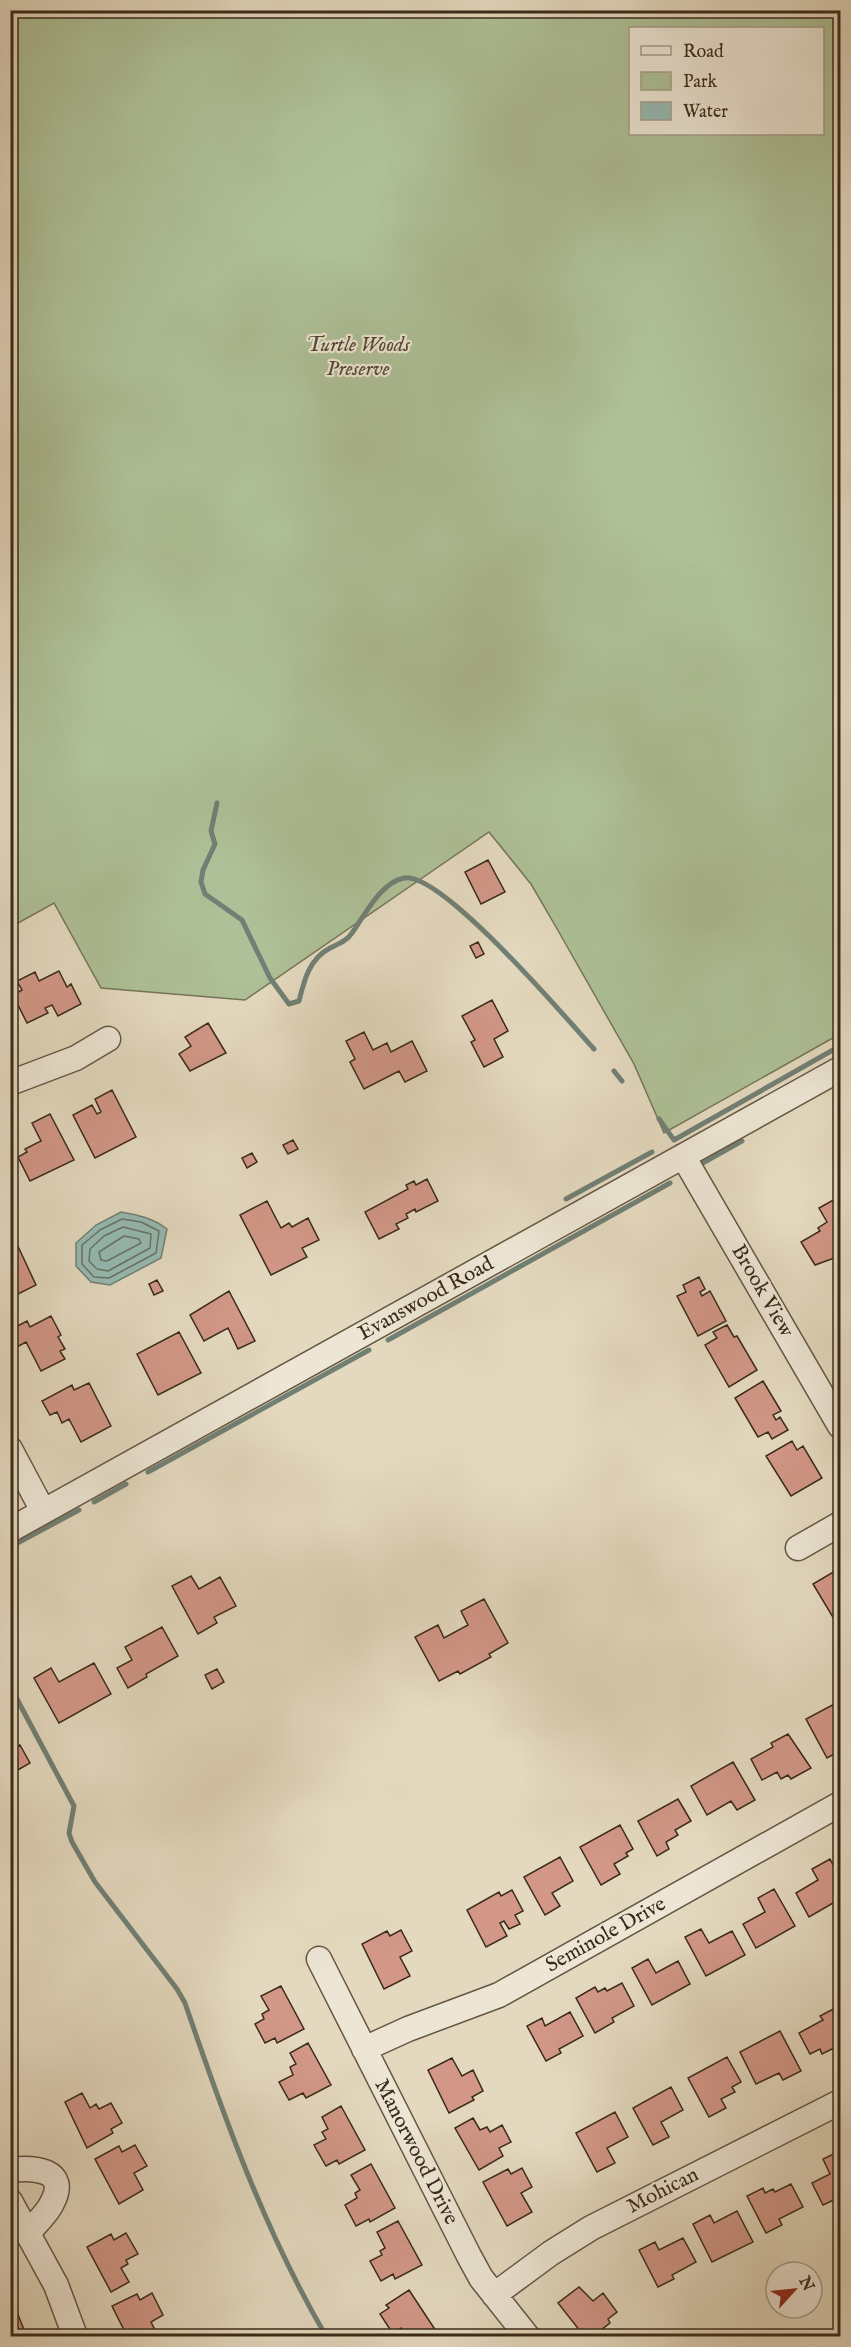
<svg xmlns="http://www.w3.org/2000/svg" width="851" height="2347" viewBox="0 0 851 2347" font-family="'IM FELL English',serif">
	<rect width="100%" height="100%" fill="#e4d9bf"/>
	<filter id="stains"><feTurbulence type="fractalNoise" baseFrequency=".00333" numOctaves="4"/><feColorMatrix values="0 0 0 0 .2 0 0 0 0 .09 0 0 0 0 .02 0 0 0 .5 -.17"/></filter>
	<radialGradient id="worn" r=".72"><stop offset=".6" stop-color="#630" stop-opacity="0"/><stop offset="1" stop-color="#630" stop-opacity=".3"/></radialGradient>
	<path fill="#aec097" stroke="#747558" stroke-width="1.5" fill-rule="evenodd" d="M11 10 840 11V1034L664 1133 634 1064 556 927 531 884 489 832 245 1000 101 988 54 903 11 927ZM630 28H822V134H630Z"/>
	<path fill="#95bab2" stroke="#718075" stroke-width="1.5" d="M121 1212C138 1215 153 1218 167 1229L161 1258 110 1285 91 1282 76 1266V1243L96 1225Z"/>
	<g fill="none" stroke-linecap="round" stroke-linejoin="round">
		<path stroke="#687266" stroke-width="1.5" d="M122 1219 141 1222 159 1231 156 1253 109 1278 94 1277 82 1264V1245L100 1230Z
			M123 1227 151 1234 150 1248 108 1271 97 1269 89 1261 90 1249 104 1236Z
			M124 1236 139 1239 141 1243 107 1261 101 1260 99 1252Z"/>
		<path stroke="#718075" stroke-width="5" d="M217 803 211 831 215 844 203 870 201 882 205 894 242 920 270 978 289 1004 299 1001C304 981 309 959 330 948 338 944 347 941 352 933 365 915 380 883 404 878 441 871 566 1018 594 1049
			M614 1071 622 1081
			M659 1119 674 1140 840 1046
			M701 1164 742 1141
			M566 1199 652 1152
			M388 1340 670 1183
			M148 1472 369 1350
			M94 1502 126 1484
			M10 1547 79 1510
			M10 1686 74 1806 69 1833 72 1842 95 1882 177 1989 185 2003C224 2117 265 2232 326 2336"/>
	</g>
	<path fill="#d29787" stroke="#3a2a1a" stroke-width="1.5" d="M488 860 505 892 481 904 465 872Z
		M478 942 484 954 476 958 470 946Z
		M59 971 67 987 71 984 81 1004 58 1016 52 1005 45 1008 48 1013 27 1023 13 995 22 990 17 981 35 972 39 981Z
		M492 1000 508 1031 494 1039 503 1057 484 1067 471 1042 475 1040 462 1016Z
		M208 1023 226 1053 190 1071 179 1054 191 1046 185 1037Z
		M364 1032 373 1050 387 1043 391 1052 412 1041 427 1071 405 1082 399 1071 364 1089 350 1062 355 1059 346 1041Z
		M112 1090 136 1137 95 1158 73 1115 92 1105 97 1114 101 1112 95 1099Z
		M50 1114 74 1160 30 1181 18 1157 27 1152 25 1149 41 1141 32 1123Z
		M293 1140 298 1149 288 1154 283 1145Z
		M252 1153 257 1162 247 1168 242 1158Z
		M427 1179 438 1201 416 1212 415 1209 406 1214 408 1218 396 1224 399 1229 379 1239 365 1212 408 1189 406 1185 414 1181 416 1185Z
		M835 1199 840 1208V1256L815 1265 801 1242 820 1231 818 1228 827 1222 819 1208Z
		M267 1201 281 1228 289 1223 292 1227 308 1218 319 1240 302 1248 307 1257 271 1275 240 1215Z
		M16 1242 36 1285 10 1298V1245Z
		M699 1277 705 1289 700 1292 702 1296 710 1291 726 1321 698 1336 677 1296 686 1292 683 1285Z
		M157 1280 163 1291 154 1295 149 1284Z
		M229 1291 255 1341 238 1349 228 1328 204 1341 190 1315Z
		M51 1316 61 1335 58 1337 65 1349 60 1351 65 1359 41 1371 26 1342 13 1349 10 1330 27 1321 30 1327Z
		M727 1325 734 1337 737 1336 757 1370 729 1387 705 1345 717 1338 713 1332Z
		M179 1332 201 1373 158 1395 137 1354Z
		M763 1381 781 1411 773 1415 776 1420 780 1417 788 1430 772 1439 768 1432 758 1437 735 1398Z
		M89 1383 111 1426 81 1442 69 1419 62 1423 57 1412 50 1415 42 1401 72 1385 74 1390Z
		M792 1441 797 1450 803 1446 822 1478 791 1496 766 1456Z
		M840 1568V1615L834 1619 813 1584Z
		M191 1576 199 1589 220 1577 236 1606 214 1617 217 1623 198 1634 172 1586Z
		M484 1599 508 1643 489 1654 491 1657 460 1674 458 1671 439 1681 415 1637 438 1625 444 1638 468 1625 461 1611Z
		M162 1627 178 1656 146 1674 147 1677 128 1688 117 1668 132 1660 125 1647Z
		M94 1663 111 1694 59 1723 34 1678 51 1668 59 1682Z
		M217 1669 224 1682 212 1689 205 1675Z
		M840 1701V1732L836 1734 840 1742V1751L827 1758 806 1719Z
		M788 1734 811 1768 791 1779 788 1775 781 1779 777 1772 762 1780 751 1759 773 1747 771 1743Z
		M20 1745 30 1763 11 1774 10 1750Z
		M733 1762 755 1800 737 1810 731 1801 707 1815 691 1786Z
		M678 1799 691 1821 675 1830 678 1835 666 1842 669 1849 657 1856 638 1821Z
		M620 1825 633 1849 626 1853 628 1856 614 1864 620 1874 601 1885 580 1847Z
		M560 1857 573 1881 552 1893 560 1906 545 1915 524 1877Z
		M830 1859 840 1878V1899L809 1917 796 1893 818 1880 812 1869Z
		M774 1889 795 1926 756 1948 743 1924 765 1912 758 1898Z
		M512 1890 523 1911 515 1915 520 1924 509 1929 504 1921 500 1923 507 1936 486 1947 467 1910 499 1892 501 1896Z
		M701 1929 709 1943 732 1931 745 1955 706 1976 685 1937Z
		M401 1930 412 1951 400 1957 410 1976 384 1989 362 1944 387 1931 390 1936Z
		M648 1959 656 1973 678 1961 690 1984 652 2005 632 1968Z
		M622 1983 634 2006 612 2018 614 2022 595 2033 576 1998 595 1987 598 1992 605 1988 607 1991Z
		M281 1986 304 2029 277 2043 275 2038 265 2043 255 2024 264 2019 262 2014 269 2010 261 1996Z
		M837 2007 840 2013V2051L836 2047 822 2054 820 2049 810 2054 799 2033 823 2020 820 2016Z
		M570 2012 583 2036 559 2049 561 2053 546 2061 527 2026 542 2018 545 2026Z
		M780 2031 801 2071 783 2080 779 2073 756 2084 740 2052Z
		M308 2043 331 2085 306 2098 303 2093 289 2100 279 2082 293 2075 290 2067 296 2064 290 2053Z
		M727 2057 741 2082 732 2087 735 2092 721 2099 726 2108 709 2117 688 2078Z
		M452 2058 462 2076 473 2070 483 2091 472 2097 474 2100 449 2113 428 2070Z
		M671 2087 683 2110 661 2122 669 2137 653 2145 633 2108Z
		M82 2093 90 2108 96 2104 99 2109 111 2103 122 2123 111 2129 113 2133 87 2148 65 2102Z
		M341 2106 365 2150 339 2164 337 2160 326 2166 314 2145 326 2139 322 2132 328 2129 322 2117Z
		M615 2112 628 2137 607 2148 615 2163 597 2172 576 2133Z
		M473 2118 480 2130 487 2127 490 2132 502 2125 511 2142 499 2148 503 2156 479 2170 455 2128Z
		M135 2145 147 2166 134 2173 143 2190 119 2204 95 2159 119 2146 122 2152Z
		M840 2151V2197L823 2205 812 2183 830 2174 823 2159Z
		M371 2164 395 2208 370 2222 369 2219 356 2226 345 2205 357 2198 355 2193 360 2190 351 2175Z
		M522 2168 532 2187 521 2193 532 2212 507 2226 483 2182 508 2169 511 2174Z
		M791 2184 803 2207 779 2219 782 2225 766 2233 747 2196 763 2188 765 2193 773 2189 775 2192Z
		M737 2211 753 2242 712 2262 693 2224 710 2215 714 2223Z
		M398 2221 422 2265 395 2279 393 2274 381 2281 370 2261 382 2255 380 2251 385 2248 377 2232Z
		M126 2233 138 2254 126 2260 128 2264 121 2268 129 2282 111 2292 87 2247 111 2234 114 2240Z
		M683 2238 696 2262 672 2275 674 2279 658 2287 639 2250 655 2242 659 2250Z
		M579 2287 593 2301 603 2293 617 2312 608 2319 610 2323 593 2336H584L558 2303Z
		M409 2290 436 2331 427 2336H407L401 2328 393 2334 380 2314 389 2308 386 2305Z
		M152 2293 163 2315 151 2322 158 2336H127L112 2306 137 2294 140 2300Z
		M10 2295 25 2332 12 2336H10Z"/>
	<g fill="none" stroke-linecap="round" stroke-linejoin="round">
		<g stroke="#645643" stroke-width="27">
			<path id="minor" d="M10 1083 76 1058 108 1039
				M683 1156 840 1426
				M10 1449 43 1511
				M10 1530 840 1069
				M798 1548 840 1524
				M319 1959 469 2256 481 2278 527 2336
				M364 2049 408 2029 499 1995 840 1804
				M10 2170C33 2167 70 2169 52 2203 47 2214 36 2223 28 2233
				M10 2201 56 2285 75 2336
				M494 2295 551 2253 591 2228 840 2102"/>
		</g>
		<use href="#minor" stroke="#ede6d5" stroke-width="24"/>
	</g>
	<g text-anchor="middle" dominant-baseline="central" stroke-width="4.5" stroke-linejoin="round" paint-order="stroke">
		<g font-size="21" font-style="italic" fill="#514833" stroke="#ede6d5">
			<text x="358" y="345">Turtle Woods<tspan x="358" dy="24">Preserve</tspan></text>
		</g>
		<g font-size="21" fill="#3a2a1a" stroke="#ede6d5">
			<text transform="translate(762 1291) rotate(60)">Brook View</text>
			<text transform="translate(426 1299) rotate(-29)">Evanswood Road</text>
			<text transform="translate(606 1935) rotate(-29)">Seminole Drive</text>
			<text transform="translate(416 2152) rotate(63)">Manorwood Drive</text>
			<text transform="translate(663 2191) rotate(-27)">Mohican</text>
		</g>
	</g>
	<rect width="851" height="2347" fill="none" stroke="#e4d9bf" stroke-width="36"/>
	<rect x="12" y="12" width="827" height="2323" fill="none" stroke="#3a2a1a" stroke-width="3"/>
	<rect x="18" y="18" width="815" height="2311" fill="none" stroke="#3a2a1a" stroke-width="1.5"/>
	<rect x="629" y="27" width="195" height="108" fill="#ede6d5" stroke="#a59b8a" stroke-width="1.5"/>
	<rect x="641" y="46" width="30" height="9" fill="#ede6d5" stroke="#a59b8a" stroke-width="1.5"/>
	<text x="683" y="57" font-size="18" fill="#3a2a1a">Road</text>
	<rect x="641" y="72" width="30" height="18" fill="#aec097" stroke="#a59b8a" stroke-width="1.5"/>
	<text x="683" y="87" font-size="18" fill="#3a2a1a">Park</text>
	<rect x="641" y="102" width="30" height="18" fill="#95bab2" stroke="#a59b8a" stroke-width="1.5"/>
	<text x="683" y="117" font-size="18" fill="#3a2a1a">Water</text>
	<g transform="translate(794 2290) rotate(63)"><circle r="28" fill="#ede6d5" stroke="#a59b8a" stroke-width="1.5"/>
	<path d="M0-4.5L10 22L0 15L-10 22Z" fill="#8f2418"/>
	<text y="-9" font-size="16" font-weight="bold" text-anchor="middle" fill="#3a2a1a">N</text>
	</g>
	<rect width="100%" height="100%" filter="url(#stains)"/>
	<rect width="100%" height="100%" fill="url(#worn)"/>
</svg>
